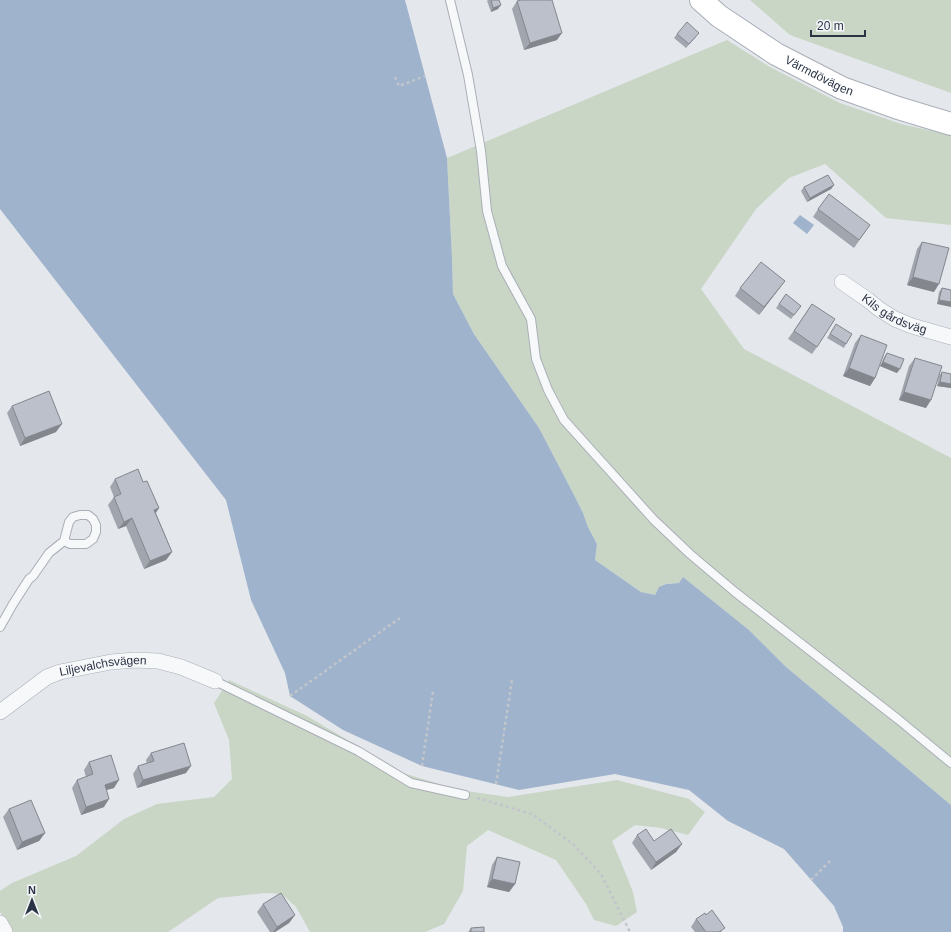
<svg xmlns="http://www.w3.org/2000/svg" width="951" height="932" viewBox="0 0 951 932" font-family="Helvetica,sans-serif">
	<rect width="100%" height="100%" fill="#e4e7ec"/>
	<path fill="#c9d6c5" d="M750 0H951V93L790 35Z
		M727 40 770 67 840 103 901 124 951 135V225L886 218 825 164 789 178 756 209 701 289 744 349 951 458V805L785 666 749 630 683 577 679 583C666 584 661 582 655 595L641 592 595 560 597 544 588 527 583 513 573 493 539 428 474 334 453 294 452 257 447 158Z
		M229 680 307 716 403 773 459 790 508 797 617 780 689 799 705 812 688 835 661 828 635 825 612 841 621 862 633 892 637 912 616 926 594 920 586 904 556 860 488 830 467 846 463 891 444 924 425 932H310L296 907 282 894 266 893 218 898 168 932H13L0 912V891L12 883 76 856 124 819 157 804 214 797 232 779 229 740 214 703Z"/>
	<path fill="#9fb4cc" d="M0 0H405L447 158 452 257 453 294 474 334 539 428 573 493 583 513 588 527 597 544 595 560 641 592 655 595 659 587 666 584 679 583 683 577 749 630 785 666 951 805V932H843V927L834 906 784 849 728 821 689 790 615 774 519 790 422 766 343 730 290 696 285 673 251 600 226 500 0 209Z
		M800 215 814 225 807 234 793 223Z"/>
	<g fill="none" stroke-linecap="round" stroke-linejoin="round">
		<g stroke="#a9aeb7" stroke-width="10">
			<path id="service" d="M450 0 468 75 481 151 487 211 502 266 531 319 536 359 548 390 564 420 654 520 690 554 735 592 899 720 951 763
				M0 627 13 604 29 579 33 576 49 553 64 541 69 522 73 517 80 515H88L93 519 96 525V532L93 539 86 544H70L64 541
				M215 681 358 751 411 783 465 795"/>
		</g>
		<g stroke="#a9aeb7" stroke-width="16">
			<g id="minor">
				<path id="s1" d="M842 282 868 300 879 309 895 319 912 326 951 337"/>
				<path id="s2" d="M0 712 47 677 60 672 111 662 135 660 158 661 181 667 215 681"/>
				<path d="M0 923 5 932"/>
			</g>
		</g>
		<g stroke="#a9aeb7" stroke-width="24">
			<g id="secondary">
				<path id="s3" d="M701 0 719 16 776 54 842 88 898 108 951 124"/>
			</g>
		</g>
		<path stroke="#c2c5cb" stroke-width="2.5" stroke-dasharray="3 3" stroke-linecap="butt" d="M395 77 399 86 425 76
			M290 696 400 618
			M422 766 433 691
			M496 784 512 680
			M477 798 532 814 574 845 601 874 630 932
			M811 880 830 861"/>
		<use href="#service" stroke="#f7f8fa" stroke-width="8"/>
		<use href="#minor" stroke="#f7f8fa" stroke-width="15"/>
		<use href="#secondary" stroke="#fff" stroke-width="22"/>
	</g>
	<path fill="#a1a5ae" d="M488 0H499L498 9 491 12 487 1Z
		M517 1 557 40 524 50 512 9Z
		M677 34 696 37 686 48 674 38Z
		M834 185 831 189 807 202 801 191 804 187Z
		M818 209 870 225 854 248 813 217Z
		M922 242 934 292 907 285 917 249Z
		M785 281 759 315 735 296 740 288Z
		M942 288 951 290 937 304 939 292Z
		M786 294 801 306 791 319 776 308Z
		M812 304 817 347 812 354 788 339Z
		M836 324 846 344 844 348 827 338Z
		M861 335 875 378 870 386 843 376 855 343Z
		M887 353 897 373 880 366 884 357Z
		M915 358 926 408 899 400 909 366Z
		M942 372 951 374V388L937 386 939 376Z
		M12 406 56 432 20 446 7 413Z
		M115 479 143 482 159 508 156 513 172 552 166 560 144 569 126 526 118 529 108 505 114 497 110 487Z
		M151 753 186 773 137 788 133 774 138 766 147 764 146 760Z
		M89 762 114 788 106 790 104 807 81 815 72 788 77 780 86 777 84 770Z
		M9 809 45 833 39 841 17 850 3 817Z
		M637 835 654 841 682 844 676 852 651 870 632 843Z
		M497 857 515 884 509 892 487 887 492 865Z
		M263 904 295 915 289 923 275 932H270L257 912Z
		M706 915 722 932H695L691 927 696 919Z
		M471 928 484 932H468Z"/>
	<path fill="#83868d" d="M501 5 498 9 491 12 493 8Z
		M562 33 557 40 524 50 530 43Z
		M834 185 831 189 807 202 810 198Z
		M913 277 939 284 934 292 907 285Z
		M785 281 779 289 759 315 764 307Z
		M939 300 951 302V307L937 304Z
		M883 362 900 369 897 373 880 366Z
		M849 368 875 378 870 386 843 376Z
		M940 382 951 384V388L937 386Z
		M904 392 931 400 926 408 899 400Z
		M62 424 56 432 20 446 25 438Z
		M159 508 153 516 154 510Z
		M132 518 126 526 118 529 124 522Z
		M172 552 166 560 144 569 150 561Z
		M191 766 186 773 137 788 143 780Z
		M119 780 114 788 99 792 105 785Z
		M109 799 104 807 81 815 86 807Z
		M45 833 39 841 17 850 22 842Z
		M682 844 676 852 651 870 656 862Z
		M492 879 515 884 509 892 487 887Z
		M295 915 289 923 275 932H273L277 927Z"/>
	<path fill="#bbc0ca" stroke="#83868d" d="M491 0H499L501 5 493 8Z
		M521 0H552L562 33 530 43 517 1Z
		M687 22 699 33 689 44 677 34Z
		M828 175 834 185 810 198 804 187Z
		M829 194 870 225 859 240 818 209Z
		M922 242 949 248 939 284 913 277Z
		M761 262 785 281 764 307 740 288Z
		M942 288 951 290V302L939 300Z
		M786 294 801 306 794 315 779 304Z
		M812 304 835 319 817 347 794 331Z
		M836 324 852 334 846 344 830 334Z
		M861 335 887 345 875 378 849 368Z
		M887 353 904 359 900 369 883 362Z
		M915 358 942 366 931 400 904 392Z
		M942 372 951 374V384L940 382Z
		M49 391 62 424 25 438 12 406Z
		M138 469 143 482 147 481 159 508 154 510 172 552 150 561 132 518 124 522 114 497 121 494 115 479Z
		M184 743 191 766 143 780 138 766 154 761 151 753Z
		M111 755 119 780 105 785 109 799 86 807 77 780 93 774 89 762Z
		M31 800 45 833 22 842 9 809Z
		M646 829 654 841 671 829 682 844 656 862 637 835Z
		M497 857 520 862 515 884 492 879Z
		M281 893 295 915 277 927 263 904Z
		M712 910 725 928 719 932H706L696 919 705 913 706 915Z
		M484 927V932H471V928Z"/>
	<g text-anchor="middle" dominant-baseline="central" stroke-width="3" stroke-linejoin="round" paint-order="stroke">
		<g font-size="12" fill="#2b3445" stroke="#f4f6f9">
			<text stroke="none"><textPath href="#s3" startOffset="141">Värmdövägen</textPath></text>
			<text stroke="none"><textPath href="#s1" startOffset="62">Kils gårdsväg</textPath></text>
			<text stroke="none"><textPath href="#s2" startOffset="116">Liljevalchsvägen</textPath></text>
		</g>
	</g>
	<g transform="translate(32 900)" stroke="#f4f6f9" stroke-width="3" paint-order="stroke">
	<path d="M0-3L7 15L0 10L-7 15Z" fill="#2b3445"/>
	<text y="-6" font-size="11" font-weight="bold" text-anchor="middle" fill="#2b3445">N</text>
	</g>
	<path d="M811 30v6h54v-6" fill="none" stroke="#2b3445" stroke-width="2"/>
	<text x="817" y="30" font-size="12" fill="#2b3445" stroke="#f4f6f9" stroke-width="3" paint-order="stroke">20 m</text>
</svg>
